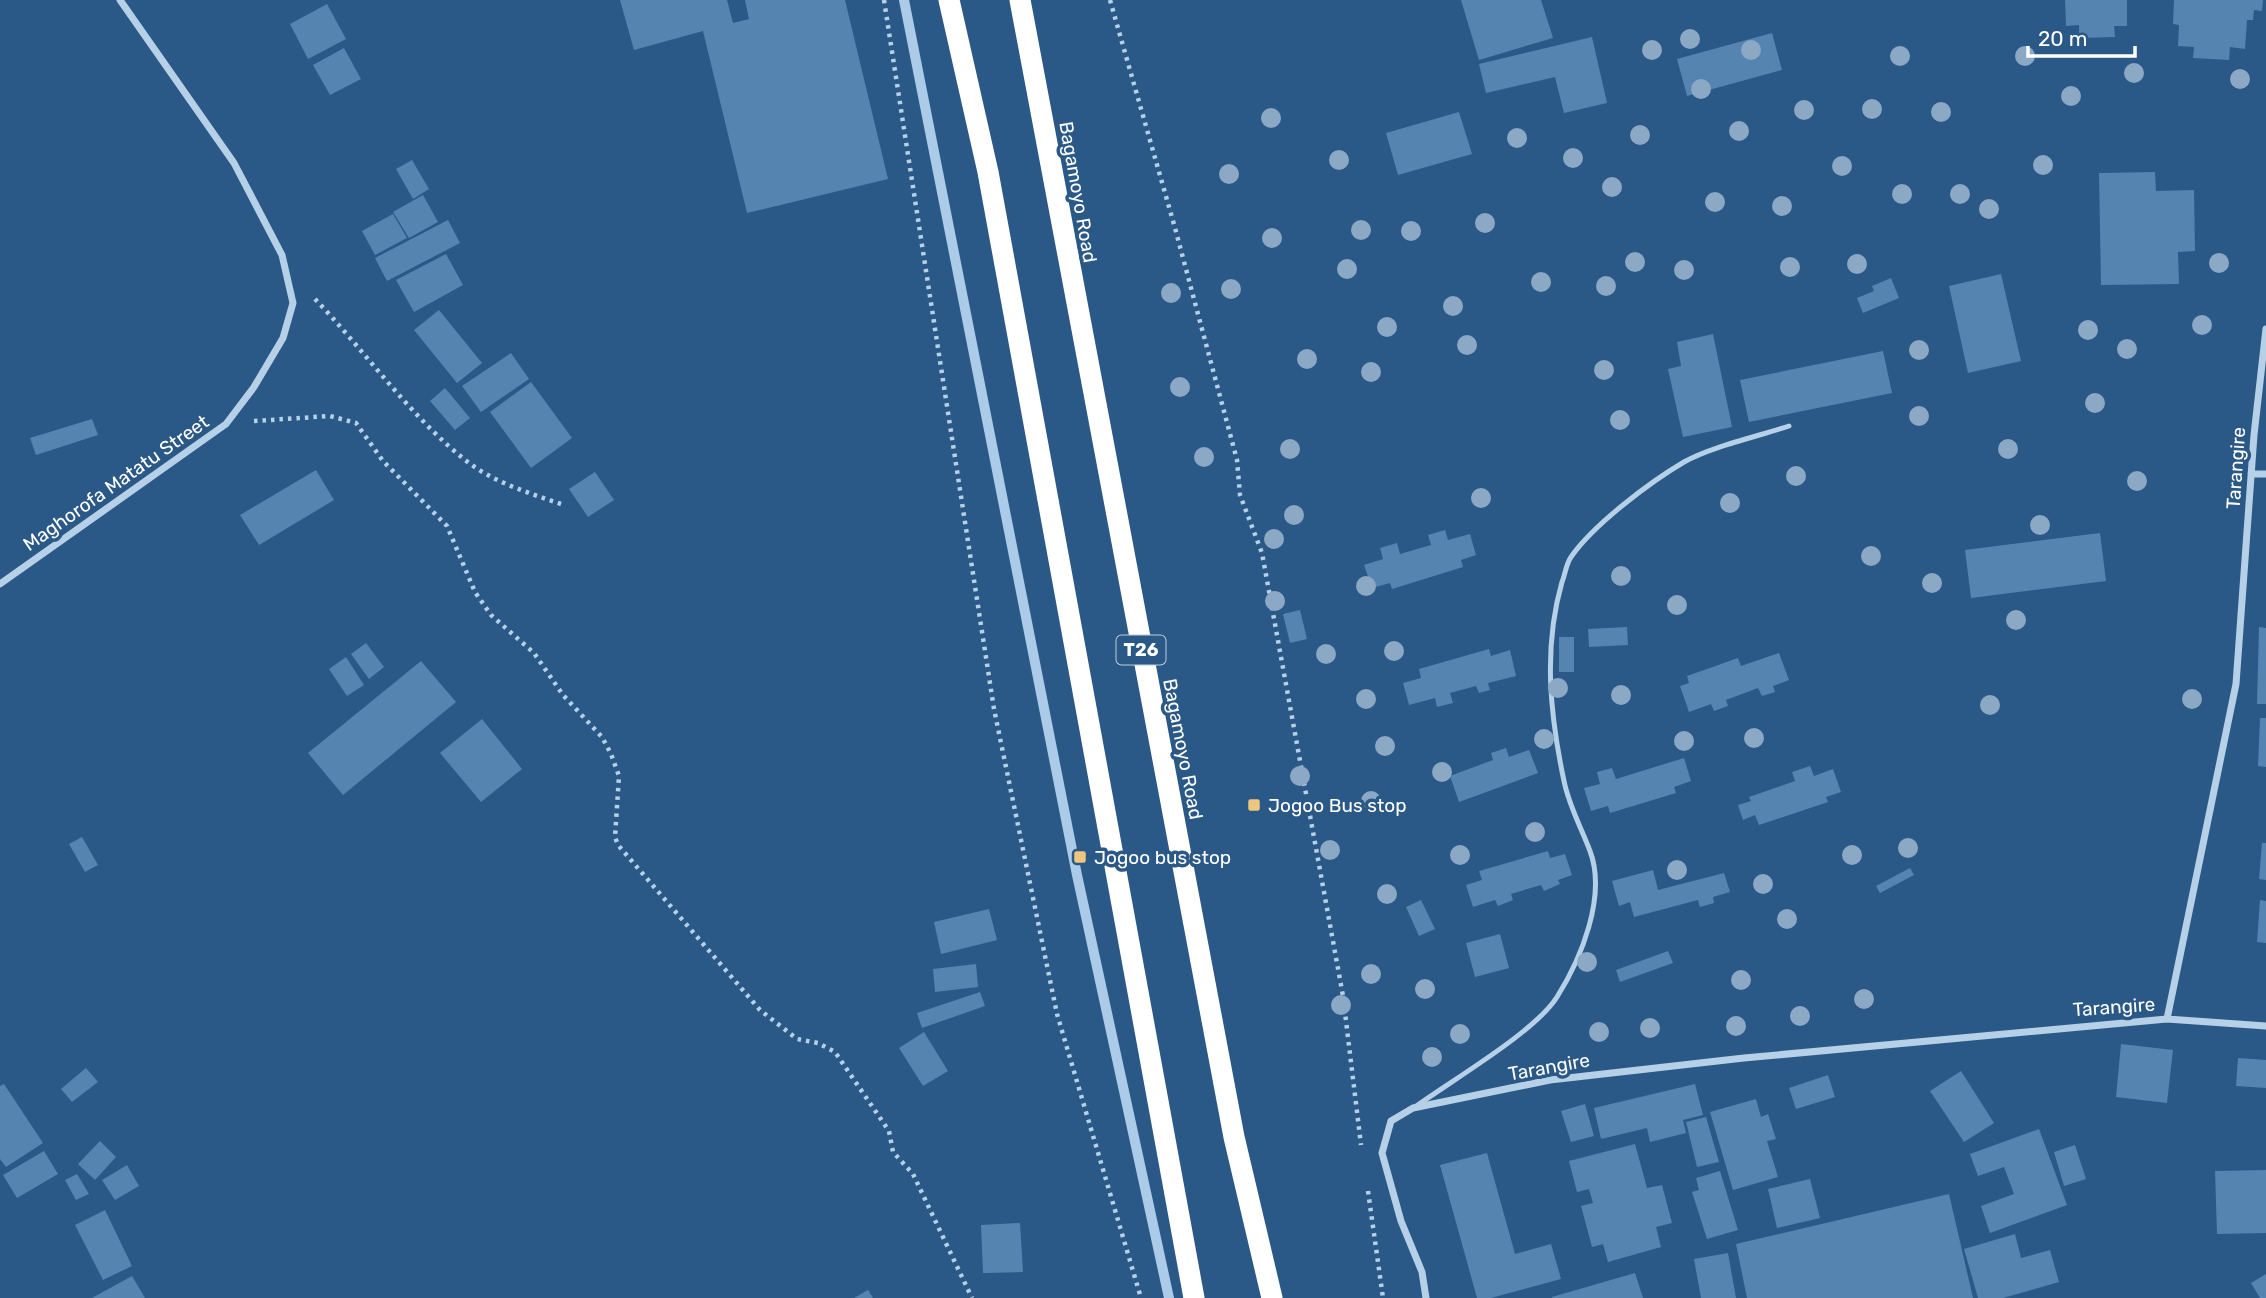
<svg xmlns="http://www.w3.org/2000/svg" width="2266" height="1298" viewBox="0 0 2266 1298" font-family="Rubik,sans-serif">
	<rect width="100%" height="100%" fill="#2a5987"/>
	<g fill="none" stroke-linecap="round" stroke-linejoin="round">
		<path stroke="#abcbe8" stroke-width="10" d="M904 0 1077 875 1169 1298"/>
	</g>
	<path fill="#5684b0" d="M620 0H727L733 23 749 19 745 0H845L888 179 747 213 703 31 634 50Z
		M1461 0H1541L1553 38 1479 60Z
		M2065 0H2127V26H2114L2115 37 2079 38V25L2066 26Z
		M2174 0H2263L2262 11 2254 10 2253 20H2247L2245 49 2230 47 2229 60 2193 58 2194 47 2178 46 2179 25 2173 24Z
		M327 4 346 39 308 59 290 24Z
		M1772 33 1782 70 1687 96 1677 59Z
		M1592 37 1607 103 1564 113 1555 77 1486 93 1479 64Z
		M344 48 361 79 330 95 313 65Z
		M1459 112 1472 154 1398 175 1386 133Z
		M412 160 429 189 413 199 396 169Z
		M2155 172 2156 191 2194 190 2195 251 2178 252 2179 284 2101 285 2099 173Z
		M423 195 438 222 409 238 393 212Z
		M393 214 407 238 375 255 362 231Z
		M448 220 460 243 387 281 375 258Z
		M446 254 463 285 414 312 396 280Z
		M2001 274 2021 361 1968 373 1949 286Z
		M1891 278 1899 298 1863 313 1857 298 1874 291 1872 286Z
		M439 310 482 363 457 383 414 330Z
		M1713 334 1732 427 1683 437 1668 369 1681 366 1677 342Z
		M1883 351 1892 393 1749 422 1740 380Z
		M511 353 529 379 481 412 462 386Z
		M531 382 572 438 531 468 490 412Z
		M445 388 470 418 455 430 430 401Z
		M92 419 98 435 36 455 30 438Z
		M316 470 334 500 259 545 240 515Z
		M595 472 614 500 588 517 569 489Z
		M1445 530 1448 540 1470 534 1476 555 1461 560 1463 567 1392 589 1390 583 1372 588 1364 565 1383 559 1380 548 1397 543 1400 554 1431 545 1428 535Z
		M2100 533 2106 581 1971 598 1965 550Z
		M1300 610 1307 639 1290 643 1283 614Z
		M1627 627 1628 645 1589 647 1588 629Z
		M2259 627 2266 628V704H2257Z
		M1559 637H1574V672H1559Z
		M366 643 384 667 369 679 351 654Z
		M1489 649 1491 656 1510 650 1516 676 1488 683 1490 690 1479 693 1476 686 1450 693 1453 703 1437 707 1435 698 1409 705 1403 683 1421 678 1419 669Z
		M1779 653 1789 680 1773 686 1775 692 1762 696 1758 688 1726 700 1728 706 1714 711 1711 704 1689 712 1680 686 1689 683 1687 676 1738 658 1741 666Z
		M346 657 364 685 347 696 329 669Z
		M421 661 456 702 343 795 308 753Z
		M2260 718H2266V767L2258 766Z
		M482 719 522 769 481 802 440 753Z
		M1506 748 1509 757 1529 750 1538 773 1459 802 1450 776 1493 760 1491 753Z
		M1684 758 1691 781 1674 787 1676 793 1610 813 1608 806 1591 811 1584 788 1600 784 1597 772 1612 768 1616 779Z
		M1810 766 1814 776 1833 769 1841 792 1826 797 1828 802 1759 825 1755 815 1743 820 1738 805 1751 801 1749 797 1795 781 1792 772Z
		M82 837 98 865 85 872 69 844Z
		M2262 843H2266V880L2259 879Z
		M1548 851 1550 858 1565 854 1572 875 1558 880 1560 884 1544 891 1541 885 1511 894 1513 900 1498 906 1495 900 1473 907 1466 885 1482 880 1479 871Z
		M1910 868 1914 875 1880 893 1876 886Z
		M1653 870 1658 890 1724 873 1730 892 1713 897 1714 903 1700 907 1698 900 1634 917 1630 902 1619 906 1612 881Z
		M1421 900 1435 929 1419 936 1406 907Z
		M2260 900 2266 901V943L2257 942Z
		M989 909 997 940 941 954 934 922Z
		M1500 934 1509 968 1475 977 1466 943Z
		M1668 951 1673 963 1620 982 1616 970Z
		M976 964 978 987 935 992 933 969Z
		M980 992 985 1006 922 1028 917 1013Z
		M924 1032 948 1071 923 1086 899 1048Z
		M2121 1044 2173 1050 2167 1103 2116 1097Z
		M2238 1058 2266 1060V1088L2236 1086Z
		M86 1068 98 1082 72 1102 61 1089Z
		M1961 1071 1994 1123 1964 1142 1930 1091Z
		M1828 1075 1835 1097 1796 1109 1789 1088Z
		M4 1084 43 1143 6 1167 0 1159V1086Z
		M1695 1084 1703 1115 1683 1120 1686 1133 1650 1142 1647 1128 1601 1139 1594 1108Z
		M1756 1099 1761 1117 1768 1114 1776 1139 1767 1141 1778 1177 1733 1190 1710 1112Z
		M1585 1104 1594 1136 1571 1142 1561 1111Z
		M1706 1117 1719 1162 1697 1167 1686 1122Z
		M2039 1129 2067 1205 1990 1233 1981 1206 2014 1194 2004 1167 1978 1176 1970 1154Z
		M100 1141 116 1157 95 1180 78 1164Z
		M1635 1144 1647 1188 1662 1185 1672 1223 1656 1227 1661 1247 1608 1262 1603 1244 1592 1247 1581 1206 1593 1203 1589 1189 1577 1192 1569 1161Z
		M2075 1145 2086 1179 2064 1186 2054 1152Z
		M44 1151 58 1174 17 1198 3 1175Z
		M1487 1153 1515 1254 1551 1244 1561 1279 1491 1298H1477L1440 1165Z
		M127 1165 139 1186 115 1200 102 1180Z
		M2266 1170V1233L2217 1234 2215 1171Z
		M1720 1171 1738 1230 1707 1239 1692 1192 1699 1190 1696 1178Z
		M77 1174 89 1194 76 1200 65 1180Z
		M1810 1179 1820 1218 1777 1228 1768 1189Z
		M1949 1194 1973 1298H1747L1736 1244Z
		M105 1210 132 1266 103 1280 75 1225Z
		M1020 1223 1023 1272 983 1273 981 1225Z
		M2015 1234 2021 1258 2050 1250 2059 1282 2003 1298H1978L1964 1249Z
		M1728 1253 1736 1298H1701L1694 1259Z
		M1635 1273 1643 1298H1552V1297Z
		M2266 1274V1298H2260L2251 1283Z
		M132 1276 145 1298H92Z
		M868 1290 873 1298H854Z"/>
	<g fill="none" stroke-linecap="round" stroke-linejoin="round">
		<path stroke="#b6d0e8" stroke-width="4.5" stroke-dasharray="3.5 5" stroke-linecap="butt" d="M884 0 994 709 1057 1014 1141 1298
			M1110 0 1175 228 1237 460 1240 495 1262 553 1343 996 1361 1145
			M315 299C364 350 413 420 469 463 496 483 529 493 561 504
			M254 421 330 416 356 423 383 461 447 526 475 592 491 615 534 653 563 695 602 737 611 754 619 776 615 837 618 845 760 1010 797 1039 818 1043 835 1052 889 1131 893 1152 913 1174 972 1298
			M1368 1191 1383 1298"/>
		<path stroke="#b6d0e8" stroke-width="5" d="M1415 1107C1452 1080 1535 1032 1557 997 1581 959 1607 896 1590 851 1581 827 1569 806 1564 781 1550 715 1543 648 1562 582 1565 575 1566 564 1571 557 1593 525 1650 482 1684 462 1710 447 1759 436 1789 426"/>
		<path stroke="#b6d0e8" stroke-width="7" d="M2251 474H2266
			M0 584 226 424 254 387 283 338 293 303 282 255 234 163 120 0
			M2167 1019 2266 1026
			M1426 1298 1422 1272 1401 1221 1382 1153 1391 1121 1413 1108 1550 1080 1744 1058 2167 1019 2236 684 2254 435 2266 329"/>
		<path stroke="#fff" stroke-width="21" d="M949 0 988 172 1194 1298
			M1020 0 1234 1137 1272 1298"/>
	</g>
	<g fill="#8ba8c4">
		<circle cx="1690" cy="39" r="10"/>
		<circle cx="1652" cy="50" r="10"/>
		<circle cx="1751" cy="50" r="10"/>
		<circle cx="1900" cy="56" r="10"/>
		<circle cx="2025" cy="56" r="10"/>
		<circle cx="2134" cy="73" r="10"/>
		<circle cx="2240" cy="79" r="10"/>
		<circle cx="1701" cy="89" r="10"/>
		<circle cx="2071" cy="96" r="10"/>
		<circle cx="1872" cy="109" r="10"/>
		<circle cx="1804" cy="110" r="10"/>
		<circle cx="1941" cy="112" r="10"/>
		<circle cx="1271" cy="118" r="10"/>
		<circle cx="1739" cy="131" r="10"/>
		<circle cx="1640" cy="135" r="10"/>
		<circle cx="1517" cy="138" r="10"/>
		<circle cx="1573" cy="158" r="10"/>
		<circle cx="1339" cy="160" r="10"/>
		<circle cx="2043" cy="165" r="10"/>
		<circle cx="1842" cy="166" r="10"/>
		<circle cx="1229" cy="174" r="10"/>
		<circle cx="1612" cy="187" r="10"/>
		<circle cx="1902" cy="194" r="10"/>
		<circle cx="1960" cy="194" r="10"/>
		<circle cx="1715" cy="202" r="10"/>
		<circle cx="1782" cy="206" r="10"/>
		<circle cx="1989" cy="209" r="10"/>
		<circle cx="1485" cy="223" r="10"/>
		<circle cx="1361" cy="230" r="10"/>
		<circle cx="1411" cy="231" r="10"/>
		<circle cx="1272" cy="238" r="10"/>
		<circle cx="1635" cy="262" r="10"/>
		<circle cx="2219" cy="263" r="10"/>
		<circle cx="1857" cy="264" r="10"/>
		<circle cx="1790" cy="267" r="10"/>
		<circle cx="1347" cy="269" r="10"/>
		<circle cx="1684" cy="270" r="10"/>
		<circle cx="1541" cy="282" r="10"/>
		<circle cx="1606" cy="286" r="10"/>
		<circle cx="1231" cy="289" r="10"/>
		<circle cx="1171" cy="293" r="10"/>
		<circle cx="1453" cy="306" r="10"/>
		<circle cx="2202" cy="325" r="10"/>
		<circle cx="1387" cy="327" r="10"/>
		<circle cx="2088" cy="330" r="10"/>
		<circle cx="1467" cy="345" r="10"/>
		<circle cx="2127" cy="349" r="10"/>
		<circle cx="1919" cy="350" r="10"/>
		<circle cx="1307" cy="359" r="10"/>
		<circle cx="1604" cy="370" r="10"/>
		<circle cx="1371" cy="372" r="10"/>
		<circle cx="1180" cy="387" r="10"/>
		<circle cx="2095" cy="403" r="10"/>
		<circle cx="1919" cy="416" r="10"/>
		<circle cx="1620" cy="420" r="10"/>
		<circle cx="1290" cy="449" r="10"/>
		<circle cx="2008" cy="449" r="10"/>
		<circle cx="1204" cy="457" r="10"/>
		<circle cx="1796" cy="476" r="10"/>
		<circle cx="2137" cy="481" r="10"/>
		<circle cx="1481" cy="498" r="10"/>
		<circle cx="1730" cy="503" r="10"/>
		<circle cx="1294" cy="515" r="10"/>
		<circle cx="2040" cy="525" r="10"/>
		<circle cx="1274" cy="539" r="10"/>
		<circle cx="1871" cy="556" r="10"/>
		<circle cx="1621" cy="576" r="10"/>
		<circle cx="1932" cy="583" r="10"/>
		<circle cx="1366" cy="586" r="10"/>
		<circle cx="1275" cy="601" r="10"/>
		<circle cx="1677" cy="605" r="10"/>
		<circle cx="2016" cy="620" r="10"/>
		<circle cx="1394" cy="651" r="10"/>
		<circle cx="1326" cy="654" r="10"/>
		<circle cx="1558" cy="688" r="10"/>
		<circle cx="1621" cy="695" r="10"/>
		<circle cx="1366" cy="699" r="10"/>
		<circle cx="2192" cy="699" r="10"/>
		<circle cx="1990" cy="705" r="10"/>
		<circle cx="1754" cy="738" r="10"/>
		<circle cx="1544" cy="739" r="10"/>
		<circle cx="1684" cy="741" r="10"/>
		<circle cx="1385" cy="746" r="10"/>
		<circle cx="1442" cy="772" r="10"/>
		<circle cx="1300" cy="776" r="10"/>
		<circle cx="1371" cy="801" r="10"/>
		<circle cx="1535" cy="832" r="10"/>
		<circle cx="1908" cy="848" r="10"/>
		<circle cx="1330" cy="850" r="10"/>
		<circle cx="1460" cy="855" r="10"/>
		<circle cx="1852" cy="855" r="10"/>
		<circle cx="1677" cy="870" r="10"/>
		<circle cx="1763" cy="884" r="10"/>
		<circle cx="1387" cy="894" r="10"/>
		<circle cx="1787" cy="919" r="10"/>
		<circle cx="1587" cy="962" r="10"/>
		<circle cx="1371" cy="974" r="10"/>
		<circle cx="1741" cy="980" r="10"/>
		<circle cx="1425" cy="989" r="10"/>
		<circle cx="1864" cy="999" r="10"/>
		<circle cx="1341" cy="1005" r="10"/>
		<circle cx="1800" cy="1016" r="10"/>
		<circle cx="1736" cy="1026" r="10"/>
		<circle cx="1650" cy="1028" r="10"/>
		<circle cx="1599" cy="1032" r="10"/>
		<circle cx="1460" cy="1034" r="10"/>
		<circle cx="1432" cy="1057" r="10"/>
	</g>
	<g fill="#eec67e" stroke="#2a5987" stroke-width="2.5">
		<rect x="1247" y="798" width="14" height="14" rx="3.5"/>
		<rect x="1073" y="850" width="14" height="14" rx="3.5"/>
	</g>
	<g text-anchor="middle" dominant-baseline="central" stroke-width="7" stroke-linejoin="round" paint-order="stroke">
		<rect fill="#2a5987" stroke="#bfcddb" stroke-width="2" x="1116.5" y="635.5" width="49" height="29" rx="5"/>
		<g font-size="18" font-weight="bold" fill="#fff">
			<text x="1141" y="650">T26</text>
		</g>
		<g font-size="19" fill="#fff" stroke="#2a5987">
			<text transform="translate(1078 192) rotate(80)">Bagamoyo Road</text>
			<text transform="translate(2236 468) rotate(-86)">Tarangire</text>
			<text transform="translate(116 483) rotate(-35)">Maghorofa Matatu Street</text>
			<text transform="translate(1183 749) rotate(79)">Bagamoyo Road</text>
			<text transform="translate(2114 1007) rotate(-4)">Tarangire</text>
			<text transform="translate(1549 1067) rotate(-10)">Tarangire</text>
		</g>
		<g font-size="19" fill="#fff" stroke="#2a5987" text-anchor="start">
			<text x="1268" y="805">Jogoo Bus stop</text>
			<text x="1094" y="857">Jogoo bus stop</text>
		</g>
	</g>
	<path d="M2028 46v10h107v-10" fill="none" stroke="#ffffff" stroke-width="3.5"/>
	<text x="2038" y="46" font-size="21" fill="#ffffff" stroke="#2a5987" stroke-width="5" paint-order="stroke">20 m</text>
</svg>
